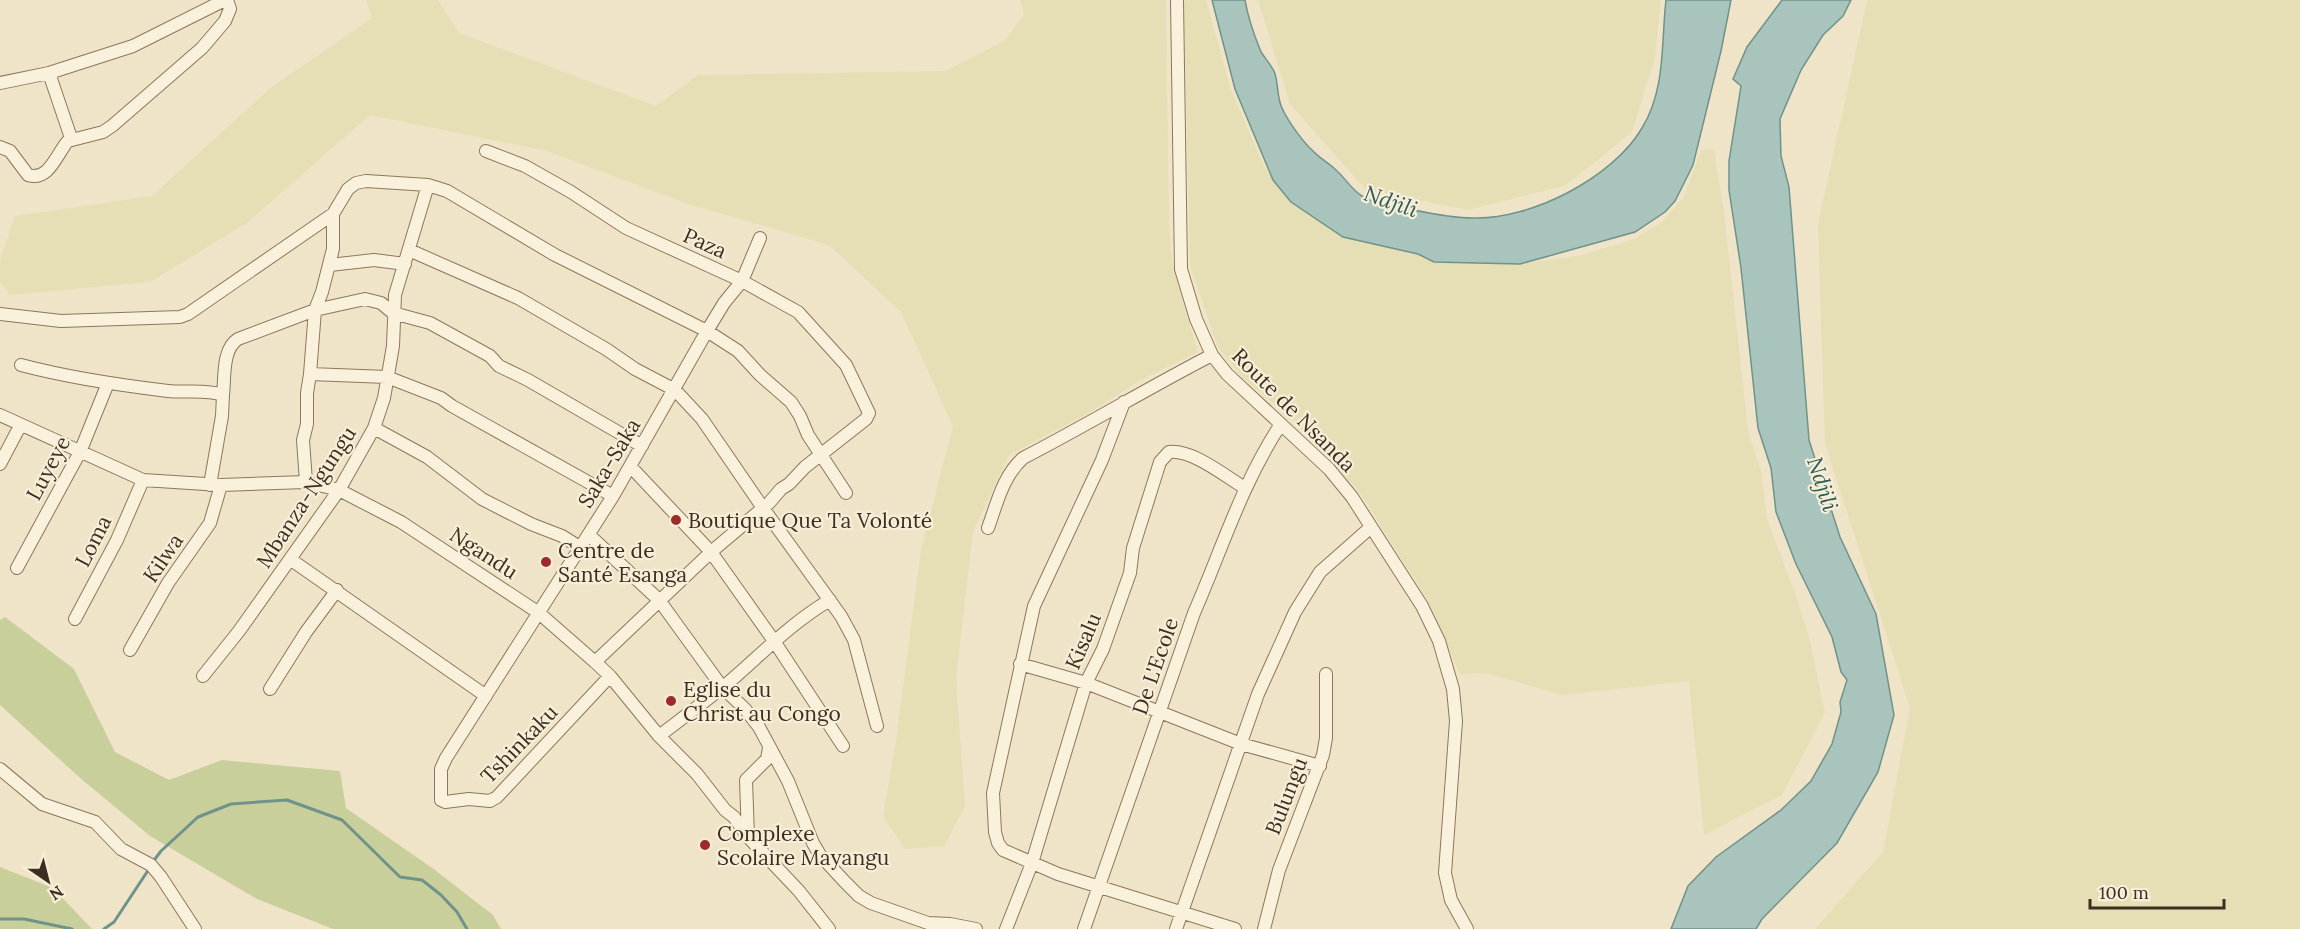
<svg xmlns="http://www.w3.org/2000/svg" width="2300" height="929" viewBox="0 0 2300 929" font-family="Lora,serif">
	<rect width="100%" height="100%" fill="#f0e4c8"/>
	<path fill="#e6deb5" d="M366 0H438L459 33 656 106 698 75 946 71 1004 41 1024 15 1020 0H1166L1169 223 1172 259 1178 286 1198 352 1139 381 1094 410 1009 455 973 532 956 678 965 806 944 846 905 849 883 816 896 741 921 550 953 426 901 312 829 245 688 204 547 151 370 115 247 223 150 282 10 295 0 282V261L15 216 152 196 269 89 372 18Z
		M1184 0H1206L1231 90 1263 164 1273 180 1291 202 1343 237 1418 254 1434 262 1520 264 1583 255 1634 239 1662 222 1684 197 1701 150 1714 149 1724 212 1748 431 1761 471 1767 519 1795 593 1810 641 1825 713 1782 795 1704 835 1689 681 1562 695 1486 673 1460 674 1430 604 1358 490 1291 418 1242 377 1218 347 1190 266Z
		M1258 0H1661L1655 57 1632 132 1566 185 1468 210 1365 189 1290 104Z
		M1867 0H2300V929H1815L1883 852 1910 708 1825 444 1818 224Z"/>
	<path fill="#c9cf9b" d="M5 617 74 669 115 752 169 780 222 760 340 771 346 808 435 870 493 915 501 929H333L257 899 150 836 79 777 0 705V620Z
		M0 867 53 888 92 929H0Z"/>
	<path fill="#a9c4bc" stroke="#6f938a" stroke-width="1.5" d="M1212 0H1245C1248 18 1254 35 1261 52 1265 58 1270 64 1274 71 1279 82 1276 98 1283 110 1288 121 1303 142 1312 150 1319 158 1329 163 1336 170 1345 178 1352 190 1362 196 1376 205 1398 207 1414 210 1433 214 1453 218 1473 218 1530 220 1613 178 1642 128 1666 89 1661 43 1666 0H1731L1721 51 1693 165 1675 201 1665 212 1635 232 1520 264 1434 262 1418 254 1343 237 1291 202 1273 180 1235 89Z
		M1782 0H1851L1843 16 1823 35 1801 70 1780 119 1781 156 1789 187 1809 440 1840 537 1876 614 1894 715 1878 772 1837 843 1762 919 1756 929H1671L1688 886 1716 857 1781 810 1811 781 1832 744 1841 712 1840 702 1847 680 1841 672 1832 637 1796 564 1776 512 1771 468 1758 428 1741 268 1729 190V161L1741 86 1733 79 1747 47Z"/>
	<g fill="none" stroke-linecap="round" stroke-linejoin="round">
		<path stroke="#6f938a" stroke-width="3" d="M152 863 161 851 198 817 231 804 287 800 342 820 400 877 422 880 441 895 457 912 467 929
			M0 919H24L72 929
			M104 929 114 922 149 869"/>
		<g stroke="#8d765c" stroke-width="14">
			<path id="minor" d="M1177 0 1181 269 1196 319 1212 355 1227 374 1329 469 1352 497 1422 606 1439 641 1453 689 1456 721 1445 873 1451 900 1467 929
				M49 73 71 138
				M0 83 49 73 133 46 225 0
				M0 147 10 151 28 175C49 182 57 153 68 141L103 132 112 126 202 48 225 21 230 9 227 0
				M486 151 525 166 571 192 626 228 742 281 798 312 846 365 869 413 866 419 805 467 789 484 781 489 769 503 711 552 595 662
				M409 250 518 298 606 349 635 369 675 390 702 419 763 508 841 616 854 640 877 726
				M330 265 374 260 405 264
				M0 314 61 321 180 317 188 314 333 214 348 189 356 183 366 181 428 185 447 191 555 255 707 331 738 351 760 375 791 402 800 416 808 435 846 493
				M21 365C70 378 118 385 168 391 186 393 205 389 223 395L222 416 210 485
				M310 374 387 377 441 398 452 406 613 496
				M223 395C225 377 222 349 238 339L315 310 365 299 381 303 393 313 430 323 490 356 499 366 528 380 642 446
				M1124 402 1102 460 1034 606 993 793 995 832 998 843 1003 850 1058 874 1235 929
				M0 415 143 480 221 485 306 482 339 490 401 522 539 613 595 662 610 676 659 736 697 774 725 810 734 817 748 837 799 891 829 929
				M374 428 427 457 482 499 531 524 562 536 581 548
				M0 464 20 426
				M631 467 711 552 774 641 843 746
				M306 482 303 440 307 424V393L310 374 315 310 322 292 333 249V214
				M988 528C997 503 1003 476 1023 458 1087 425 1148 388 1212 355
				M589 535 659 600 722 687 745 709 759 727 788 781 813 843 820 855 845 882 859 896 871 903 928 923 950 924 976 929
				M290 559 486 696
				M17 568 80 452 108 383
				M75 619 117 540 143 480
				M130 650 168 583 210 523 221 485
				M1020 664 1086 683 1241 744 1320 766
				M203 676 239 631 339 490 374 428 384 398 393 346 395 295 428 185
				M610 676 497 797 490 801 469 799 445 802 441 800V769L446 758 613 496 707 331 724 303 742 281 760 238
				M270 689 306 632 337 590
				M659 736C680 720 701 704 722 688 758 658 789 624 830 600
				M0 769 42 804 95 822 121 849 151 865 161 877 195 929
				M748 837 746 780 767 759 769 748
				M1006 929 1032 863 1086 683 1103 649 1130 573 1133 548 1160 462 1169 452C1192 449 1225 476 1245 488
				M1084 929 1194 613C1222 549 1242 483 1281 424
				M1176 929 1258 694 1295 612 1320 572 1371 527
				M1264 929 1279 870 1323 755 1326 738V674"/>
		</g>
		<use href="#minor" stroke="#faf1dc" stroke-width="12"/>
	</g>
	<g fill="#9e2a2b" stroke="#f7eed8" stroke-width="2">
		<circle cx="676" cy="520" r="6"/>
		<circle cx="546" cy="562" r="6"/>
		<circle cx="671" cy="701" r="6"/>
		<circle cx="705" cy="845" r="6"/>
	</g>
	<g text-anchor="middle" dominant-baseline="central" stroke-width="4.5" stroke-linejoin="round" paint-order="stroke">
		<g font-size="21" fill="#3d2e20" stroke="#f7eed8">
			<text transform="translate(705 243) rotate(24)">Paza</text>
			<text transform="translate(1294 410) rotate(45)">Route de Nsanda</text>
			<text transform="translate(609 463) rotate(-59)">Saka-Saka</text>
			<text transform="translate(48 468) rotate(-62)">Luyeye</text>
			<text transform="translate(306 497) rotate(-57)">Mbanza-Ngungu</text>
			<text transform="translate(93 541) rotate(-63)">Loma</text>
			<text transform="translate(484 553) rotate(33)">Ngandu</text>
			<text transform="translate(163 558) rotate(-56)">Kilwa</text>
			<text transform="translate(1083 641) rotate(-67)">Kisalu</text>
			<text transform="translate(1155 666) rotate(-71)">De L'Ecole</text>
			<text transform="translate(519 744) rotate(-46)">Tshinkaku</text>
			<text transform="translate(1286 796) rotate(-69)">Bulungu</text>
		</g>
		<g font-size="21" fill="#3d2e20" stroke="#f7eed8" text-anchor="start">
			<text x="688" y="520">Boutique Que Ta Volonté</text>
			<text x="558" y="550">Centre de<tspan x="558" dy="24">Santé Esanga</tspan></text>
			<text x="683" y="689">Eglise du<tspan x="683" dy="24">Christ au Congo</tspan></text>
			<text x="717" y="833">Complexe<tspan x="717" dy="24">Scolaire Mayangu</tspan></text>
		</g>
		<g font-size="22" font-style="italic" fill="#2f5d5a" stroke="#f7eed8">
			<text transform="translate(1391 201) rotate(19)">Ndjili</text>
			<text transform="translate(1823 484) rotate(72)">Ndjili</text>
		</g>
	</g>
	<g transform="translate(48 881) rotate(145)" stroke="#f7eed8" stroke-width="4.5" paint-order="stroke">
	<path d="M0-4.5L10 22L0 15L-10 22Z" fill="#3d2e20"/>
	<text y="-9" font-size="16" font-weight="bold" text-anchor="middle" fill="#3d2e20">N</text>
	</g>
	<path d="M2090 899v9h134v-9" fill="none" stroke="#3d2e20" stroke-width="3"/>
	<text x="2099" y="899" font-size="18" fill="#3d2e20" stroke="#f7eed8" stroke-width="4.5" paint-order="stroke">100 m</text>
</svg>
